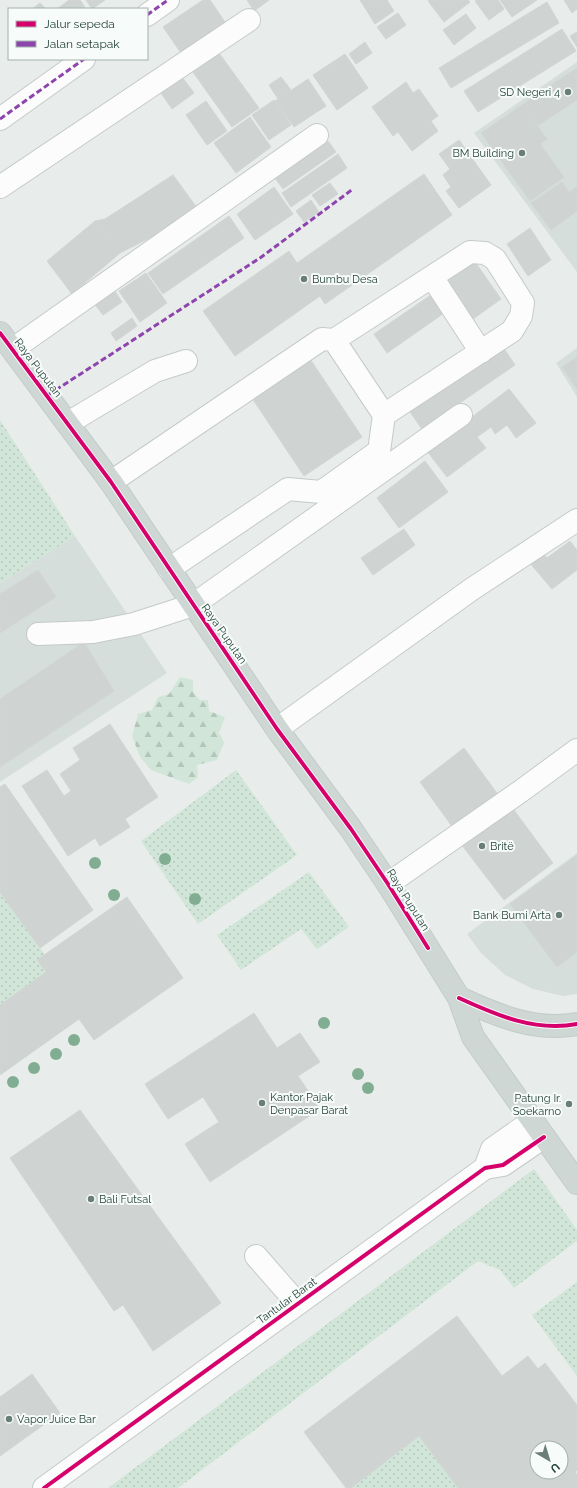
<svg xmlns="http://www.w3.org/2000/svg" width="577" height="1488" viewBox="0 0 577 1488" font-family="Raleway,sans-serif">
	<defs>
		<pattern id="grass-dots" width="8" height="8" patternUnits="userSpaceOnUse"><rect width="8" height="8" fill="#d1e6d8"/><path d="M2 2h.1M6 6h.1" fill="none" stroke="#b3c6ba" stroke-width="1.8" stroke-linecap="round"/></pattern>
		<pattern id="forest-firs" width="22" height="20" patternUnits="userSpaceOnUse"><rect width="22" height="20" fill="#d1e6d8"/><path d="M5 1l3.5 6h-7zM16 11l3.5 6h-7z" fill="#b3c6ba"/></pattern>
	</defs>
	<rect width="100%" height="100%" fill="#e8edeb"/>
	<path fill="#d6dedb" d="M577 62V272L474 133Z
		M577 348V397L556 363Z
		M75 536 167 673 0 782V583Z
		M577 853V994L563 996 533 989 505 975 481 953 467 934Z"/>
	<path fill="url(#grass-dots)" d="M0 420 75 536 0 583Z
		M236 770 297 855 198 924 141 841Z
		M309 872 349 927 317 949 301 929 241 970 217 935Z
		M0 892 45 955 37 960 79 1019 0 1075Z
		M534 1169 577 1230V1241L514 1288 500 1270 478 1261 178 1488H108Z
		M577 1282V1376L532 1315Z
		M419 1436 458 1488H351Z"/>
	<path fill="url(#forest-firs)" d="M180 677 193 680V692L200 700H208L209 711 225 717 219 733 224 742 217 760 197 765 198 777 189 784 151 770 140 757 132 736 138 714 152 710 158 697 169 694Z"/>
	<path fill="#cfd4d2" stroke="#d1d6d4" fill-rule="evenodd" d="M69 0H80L86 9H57Z
		M86 0H105L92 9Z
		M203 0H210L225 22 181 53 163 27Z
		M247 0H269L254 11Z
		M360 0H387L394 11 375 24Z
		M429 0H468L470 2 444 22 428 1Z
		M477 0H498L504 9 489 20 475 1Z
		M500 0H537L512 17Z
		M564 0H577V9L572 13Z
		M547 2 559 23 451 88 439 68Z
		M40 3 46 9H32Z
		M398 13 406 25 386 39 377 27Z
		M466 14 476 28 454 45 443 30Z
		M562 29 576 51 478 112 464 91Z
		M577 32V47L570 36Z
		M365 42 372 53 356 64 349 54Z
		M219 53 259 108 232 127 193 72Z
		M345 54 368 88 337 110 313 75Z
		M577 68V100L569 105 554 83Z
		M182 77 194 93 172 109 161 93Z
		M281 77 291 90 278 99 269 85Z
		M308 79 326 106 294 127 275 101Z
		M406 82 413 93 419 89 438 116 431 121 438 131 412 151 398 132 393 136 372 107Z
		M554 83 569 105 537 126 522 105Z
		M274 100 291 125 269 140 252 115Z
		M206 101 227 131 207 145 186 115Z
		M522 105 547 139 540 144 564 177 530 201 481 133Z
		M250 117 271 147 236 173 214 143Z
		M459 140 491 185 459 208 446 191 451 187 443 175 450 169 439 154Z
		M328 141 336 152 283 189 275 178Z
		M338 154 347 168 291 207 282 193Z
		M424 174 452 215 325 304 320 296 235 356 203 311 289 251 297 263Z
		M173 175 200 212 120 253 95 221 105 219Z
		M562 182 569 192 577 187V211L551 230 531 203Z
		M330 183 338 194 320 206 312 195Z
		M274 187 293 214 255 240 237 214Z
		M311 200 319 212 304 222 296 211Z
		M229 216 244 238 163 294 148 273Z
		M95 221 120 253 72 294 47 261Z
		M530 228 551 260 528 276 507 244Z
		M473 259 501 299 473 319 445 279Z
		M146 273 167 303 140 322 119 291Z
		M114 290 122 302 103 315 94 303Z
		M431 295 444 313 387 353 374 334Z
		M132 318 137 326 116 341 111 333Z
		M501 344 515 365 422 429 408 409Z
		M306 353 362 437 304 476 248 392Z
		M577 357V389L562 367Z
		M509 389 536 423 516 438 507 425 495 434 491 427 477 437 486 448 447 477 427 451Z
		M425 461 448 492 399 528 377 498Z
		M404 529 415 545 373 575 361 558Z
		M570 541 577 550V570L552 589 529 562 541 551 547 558Z
		M38 570 56 597 0 633V594Z
		M84 642 114 691 0 767V699Z
		M110 724 158 797 125 819 130 827 100 846 95 838 68 856 22 786 47 770 64 796 71 791 60 774 80 760 73 748Z
		M464 748 499 796 454 829 420 782Z
		M5 784 93 910 40 948 0 892V787Z
		M511 806 553 863 504 900 461 844Z
		M577 855V952L557 967 510 904Z
		M127 897 183 978 94 1040 79 1019 0 1075V1005L46 972 37 960Z
		M254 1013 277 1048 300 1033 320 1062 298 1076 320 1109 210 1182 185 1144 219 1122 203 1097 168 1119 145 1084Z
		M80 1110 221 1303 153 1351 123 1305 114 1311 10 1158Z
		M457 1316 502 1376 528 1356 538 1369 545 1363 577 1405V1470L575 1472 577 1475V1488H458L419 1436 351 1488H346L304 1432ZM537 1448H561V1472H537Z
		M32 1374 60 1413 0 1456V1397Z"/>
	<g fill="none" stroke-linecap="round" stroke-linejoin="round">
		<g stroke="#c5cac8" stroke-width="24">
			<path id="minor" d="M147 15 168 0
				M0 119 84 59
				M0 187 249 20
				M432 277 481 352
				M334 340 384 415
				M13 349 317 135
				M68 423 155 371 186 361
				M111 482 322 339 334 340 470 252 485 253 495 259 523 303 521 316 512 331 384 415 379 451 321 492 288 489 169 569
				M38 634 93 632 134 624 193 605 461 415
				M277 729 472 589 577 520
				M388 884 521 791 577 750
				M485 1168 492 1149 532 1121
				M256 1256 298 1304
				M44 1488 485 1168 503 1165 544 1137"/>
		</g>
		<g stroke="#c3ccc9" stroke-width="24">
			<path id="major" d="M0 333 111 482 277 729 351 829 388 884 459 998 473 1037 577 1183
				M459 998C496 1015 535 1032 577 1024"/>
		</g>
		<use href="#minor" stroke="#fcfcfc" stroke-width="22"/>
		<use href="#major" stroke="#cfd7d5" stroke-width="22"/>
		<path stroke="#8e44ad" stroke-width="3" stroke-dasharray="6 3" stroke-linecap="butt" d="M147 15 168 0
			M0 119 84 59
			M48 395 260 258 353 189"/>
		<g stroke="#f7fbf9" stroke-width="6">
			<path id="cycleway" d="M0 333 111 482 277 729 351 829 388 884 428 948
				M459 998C496 1015 535 1032 577 1024
				M44 1488 485 1168 503 1165 544 1137"/>
		</g>
		<use href="#cycleway" stroke="#d6006c" stroke-width="4"/>
	</g>
	<g fill="#81ae93">
		<circle cx="165" cy="859" r="6"/>
		<circle cx="95" cy="863" r="6"/>
		<circle cx="114" cy="895" r="6"/>
		<circle cx="195" cy="899" r="6"/>
		<circle cx="324" cy="1023" r="6"/>
		<circle cx="74" cy="1040" r="6"/>
		<circle cx="56" cy="1054" r="6"/>
		<circle cx="34" cy="1068" r="6"/>
		<circle cx="358" cy="1074" r="6"/>
		<circle cx="13" cy="1082" r="6"/>
		<circle cx="368" cy="1088" r="6"/>
	</g>
	<g fill="#697e78" stroke="#f7fbf9" stroke-width="1.5">
		<circle cx="568" cy="92" r="4"/>
		<circle cx="522" cy="153" r="4"/>
		<circle cx="304" cy="279" r="4"/>
		<circle cx="482" cy="846" r="4"/>
		<circle cx="559" cy="915" r="4"/>
		<circle cx="262" cy="1103" r="4"/>
		<circle cx="569" cy="1104" r="4"/>
		<circle cx="91" cy="1199" r="4"/>
		<circle cx="9" cy="1419" r="4"/>
	</g>
	<g text-anchor="middle" dominant-baseline="central" stroke-width="4" stroke-linejoin="round" paint-order="stroke">
		<g font-size="11" fill="#24423a" stroke="#f7fbf9" text-anchor="start">
			<text x="560" y="92" text-anchor="end">SD Negeri 4</text>
			<text x="514" y="153" text-anchor="end">BM Building</text>
			<text x="312" y="279">Bumbu Desa</text>
			<text x="490" y="846">Britë</text>
			<text x="551" y="915" text-anchor="end">Bank Bumi Arta</text>
			<text x="270" y="1097">Kantor Pajak<tspan x="270" dy="13">Denpasar Barat</tspan></text>
			<text x="561" y="1098" text-anchor="end">Patung Ir.<tspan x="561" dy="13">Soekarno</tspan></text>
			<text x="99" y="1199">Bali Futsal</text>
			<text x="17" y="1419">Vapor Juice Bar</text>
		</g>
		<g font-size="11" fill="#24423a" stroke="#f7fbf9">
			<text transform="translate(38 368) rotate(53)">Raya Puputan</text>
			<text transform="translate(224 634) rotate(55)">Raya Puputan</text>
			<text transform="translate(408 900) rotate(58)">Raya Puputan</text>
			<text transform="translate(287 1301) rotate(-36)">Tantular Barat</text>
		</g>
	</g>
	<rect x="8" y="8" width="140" height="52" fill="#f7fbf9" stroke="#a3b1ad"/>
	<rect x="16" y="21" width="20" height="6" fill="#d6006c" stroke="#a3b1ad"/>
	<text x="44" y="28" font-size="12" fill="#24423a">Jalur sepeda</text>
	<rect x="16" y="41" width="20" height="6" fill="#8e44ad" stroke="#a3b1ad"/>
	<text x="44" y="48" font-size="12" fill="#24423a">Jalan setapak</text>
	<g transform="translate(549 1460) rotate(142)"><circle r="19" fill="#f7fbf9" stroke="#a3b1ad"/>
	<path d="M0-3L7 15L0 10L-7 15Z" fill="#697e78"/>
	<text y="-6" font-size="11" font-weight="bold" text-anchor="middle" fill="#24423a">U</text>
	</g>
</svg>
